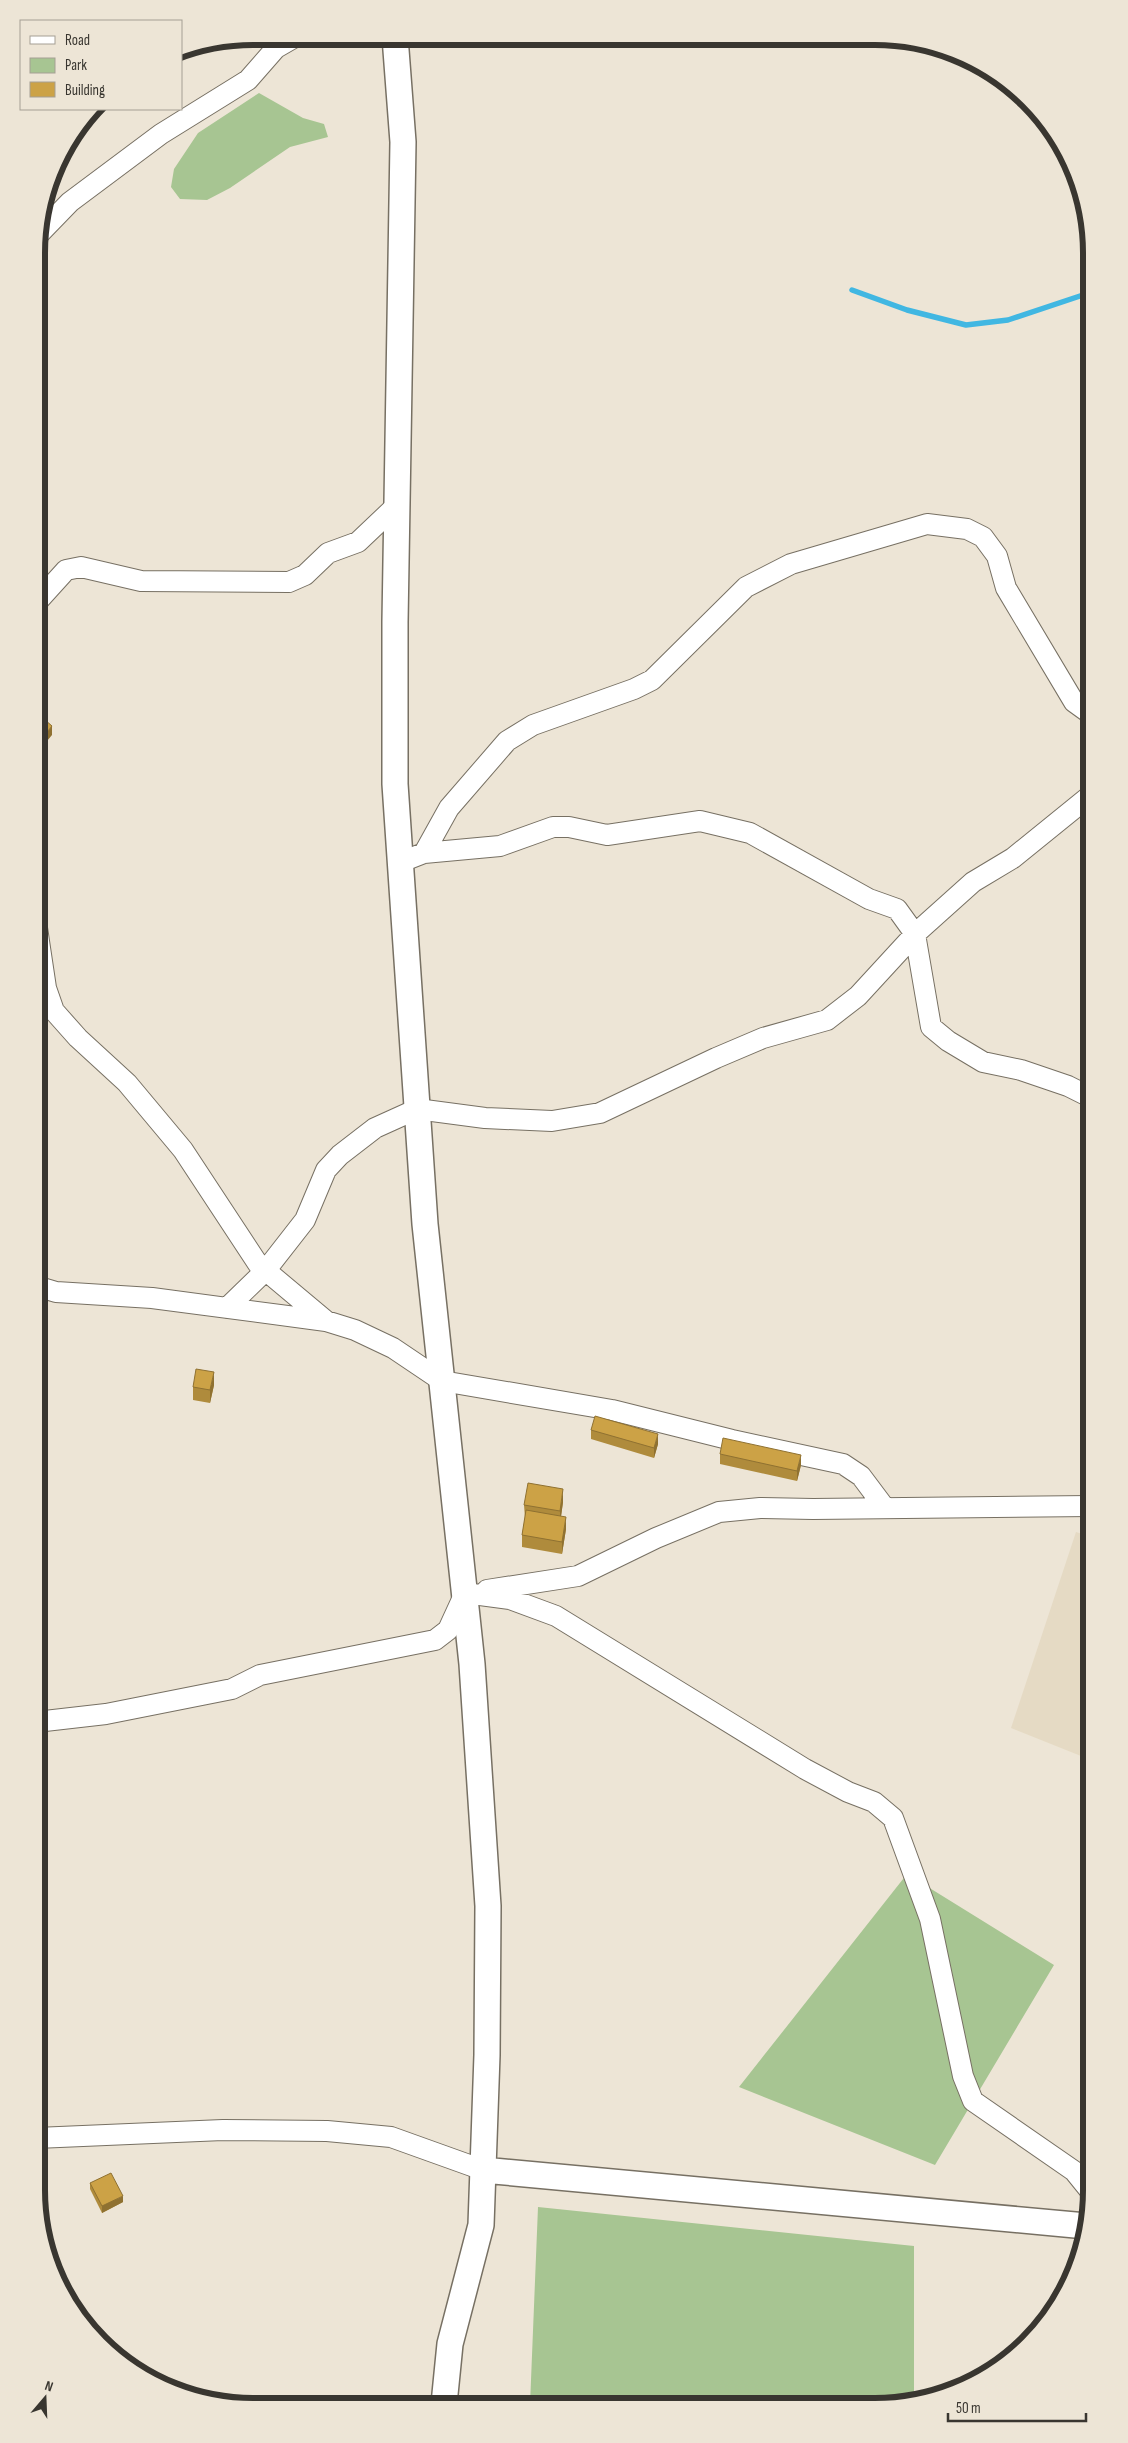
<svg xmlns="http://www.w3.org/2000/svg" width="1128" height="2443" viewBox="0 0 1128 2443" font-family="'Sofia Sans Condensed',sans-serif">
	<rect width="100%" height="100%" fill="#ede5d6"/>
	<path fill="#e5dac4" d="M1076 1532 1091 1537V1760L1011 1728Z"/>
	<path fill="#a7c592" d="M259 93 303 118 324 124 328 137 290 147 230 188 207 200 180 199 171 187 174 169 198 133Z
		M907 1874 1054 1965 935 2165 739 2087Z
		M538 2207 914 2246V2402L875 2407 530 2405Z"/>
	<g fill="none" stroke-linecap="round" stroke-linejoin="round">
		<path stroke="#41b7e2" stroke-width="5.5" d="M852 290 907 310 966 325 1008 320 1092 292"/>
		<g stroke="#777063" stroke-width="22">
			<path id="minor" d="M38 235 70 202 161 134 248 80 276 48 295 37
				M37 602 66 570 81 567 141 581 289 582 305 575 328 553 358 542 397 505
				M424 853 500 846 553 827H569L607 835 700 821 750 833 869 899 897 909 915 934 931 1027 948 1041 983 1062 1021 1070 1068 1086 1092 1098
				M401 862 424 853 449 808 507 741 533 725 634 689 652 680 746 587 791 564 927 524 967 529 983 537 997 556 1006 588 1074 702 1092 715
				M37 928 46 988 54 1011 78 1038 127 1083 183 1150 258 1264 326 1321
				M36 1286 56 1292 152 1298 326 1321 355 1330 393 1348 442 1381 612 1410 732 1440 843 1464 861 1476 885 1508
				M227 1308 266 1270 305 1220 326 1170 340 1155 375 1128 417 1109 485 1118 552 1121 600 1113 716 1058 763 1038 827 1020 858 996 915 934 973 882 1013 858 1092 794
				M487 1590 578 1576 656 1538 719 1512 760 1508 813 1509 1091 1506
				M465 1593 510 1599 556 1616 805 1769 848 1792 874 1802 893 1818 930 1919 963 2076 973 2101 1074 2171 1091 2192
				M36 1722 106 1714 232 1689 260 1675 435 1640 448 1630 465 1593
				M36 2138 223 2130 327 2131 391 2137 483 2170"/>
		</g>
		<g stroke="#777063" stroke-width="28">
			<path id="tertiary" d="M395 37 403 142 395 622V784L425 1224 472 1664 488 1906 487 2055 481 2225 450 2344 444 2404
				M483 2170 1086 2226"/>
		</g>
		<use href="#minor" stroke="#fff" stroke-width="20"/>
		<use href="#tertiary" stroke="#fff" stroke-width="25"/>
	</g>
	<path fill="#af8b3c" d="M214 1385 210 1403 193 1400V1387Z
		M591 1430 658 1444 654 1458 591 1439Z
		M720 1454 801 1465 797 1481 720 1464Z
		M563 1502 561 1516 566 1529 562 1554 522 1547V1535L525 1518 524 1505Z
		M90 2183 123 2202 102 2213 90 2189Z"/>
	<path fill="#8f7131" d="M52 726V735L37 753V744Z
		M214 1372V1385L210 1403V1390Z
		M658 1434V1444L654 1458V1448Z
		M801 1455V1465L797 1481V1471Z
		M563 1489V1502L560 1524V1511Z
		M566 1517V1529L562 1554V1542Z
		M123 2196V2202L102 2213V2206Z"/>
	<path fill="#cca246" stroke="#8f7131" d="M37 713 52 726 37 744Z
		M196 1369 214 1372 210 1390 193 1387Z
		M595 1416 658 1434 654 1448 591 1430Z
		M723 1438 801 1455 797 1471 720 1454Z
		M528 1483 563 1489 560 1511 524 1505Z
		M526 1510 566 1517 562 1542 522 1535Z
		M111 2173 123 2196 102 2206 90 2183Z"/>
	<path d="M0 0H1128V2443H0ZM253 45H875A208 208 0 0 1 1083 253V2190A208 208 0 0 1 875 2398H253A208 208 0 0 1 45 2190V253A208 208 0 0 1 253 45Z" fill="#ede5d6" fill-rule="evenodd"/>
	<path fill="none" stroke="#393630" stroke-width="6" d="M253 45H875A208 208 0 0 1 1083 253V2190A208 208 0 0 1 875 2398H253A208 208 0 0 1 45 2190V253A208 208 0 0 1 253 45Z"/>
	<rect x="20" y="20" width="162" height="90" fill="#ede5d6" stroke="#a59f94"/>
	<rect x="30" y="36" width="25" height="8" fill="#ffffff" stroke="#a59f94"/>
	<text x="65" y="45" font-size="15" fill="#393630">Road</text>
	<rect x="30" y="58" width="25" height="15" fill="#a7c592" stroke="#a59f94"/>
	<text x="65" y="70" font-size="15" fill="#393630">Park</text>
	<rect x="30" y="82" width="25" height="15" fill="#cca246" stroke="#a59f94"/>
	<text x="65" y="95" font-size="15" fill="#393630">Building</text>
	<g transform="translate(45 2398) rotate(19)" stroke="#ede5d6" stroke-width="4" paint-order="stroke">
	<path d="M0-4L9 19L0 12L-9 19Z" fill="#393630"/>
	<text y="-8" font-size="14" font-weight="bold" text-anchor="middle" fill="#393630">N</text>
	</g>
	<path d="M948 2413v8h138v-8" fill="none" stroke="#393630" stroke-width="2.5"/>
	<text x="956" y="2413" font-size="15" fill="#393630" stroke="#ede5d6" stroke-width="4" paint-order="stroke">50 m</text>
</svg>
